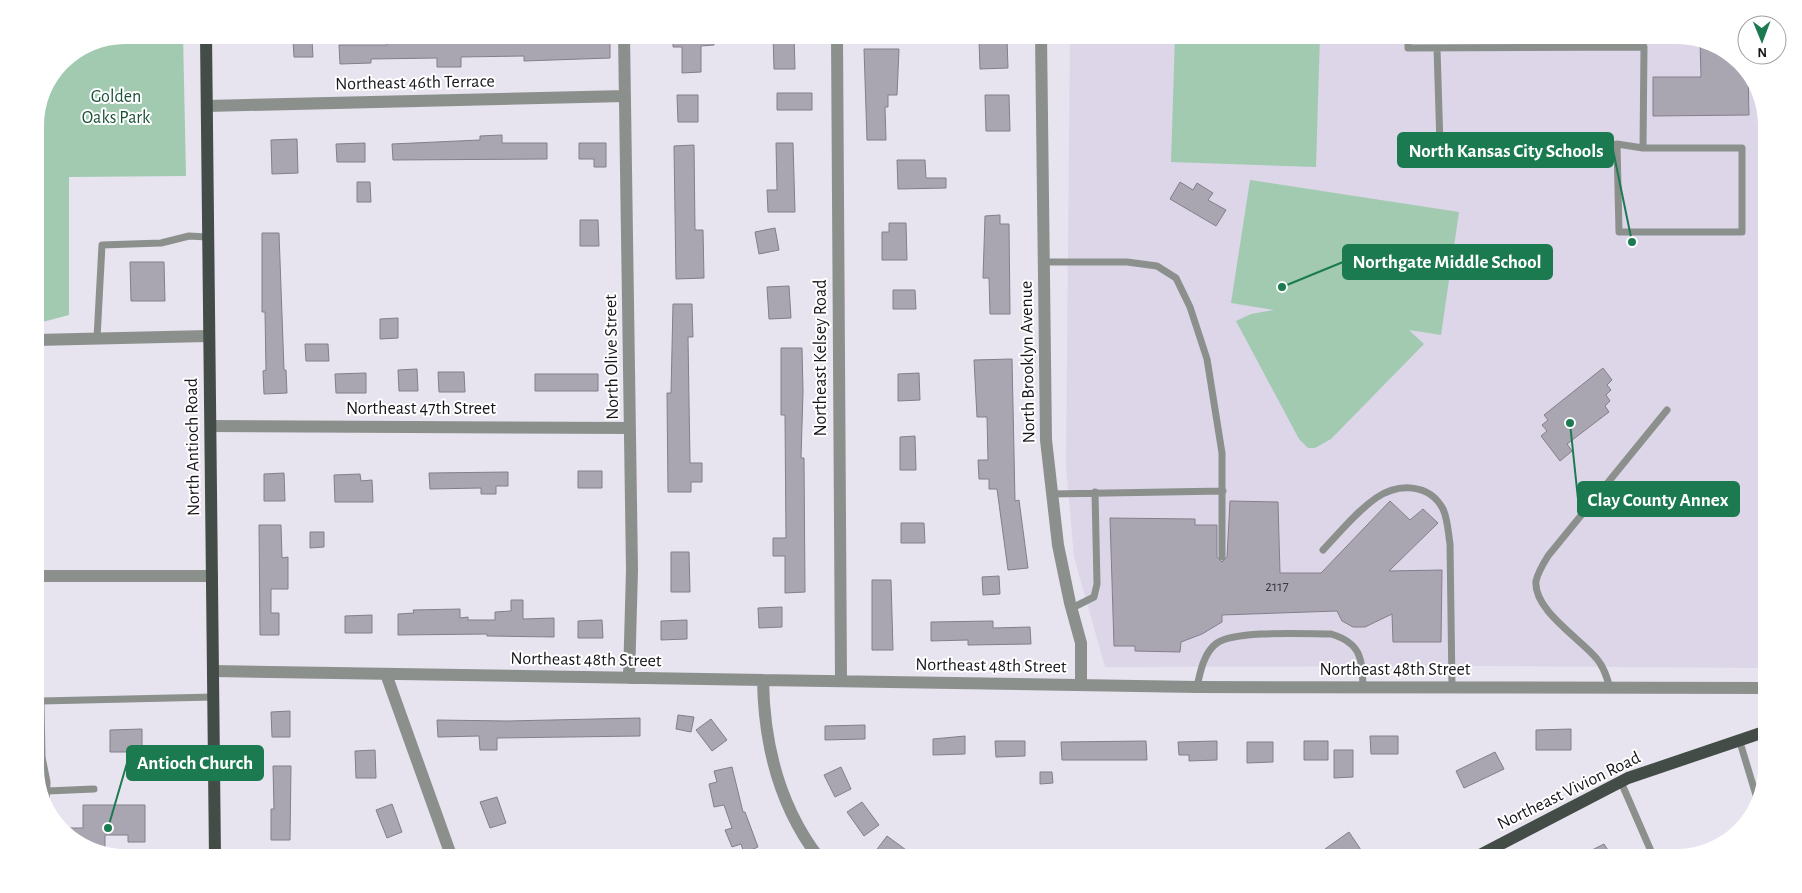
<svg xmlns="http://www.w3.org/2000/svg" width="1802" height="893" viewBox="0 0 1802 893" font-family="'Alegreya Sans',sans-serif">
	<rect width="100%" height="100%" fill="#e7e3ef"/>
	<path fill="#ddd6e9" d="M1070 35H1678L1717 44 1752 74 1767 119V668L1494 666 1105 667 1074 557 1066 466Z"/>
	<path fill="#a1cab1" d="M124 35H183L186 176 69 177V315L35 324V119L61 61 90 42Z
		M1175 35H1320L1316 167 1171 162Z
		M1250 180 1459 212 1441 335 1409 330 1424 344 1331 439 1315 448H1308L1299 439 1236 321 1251 314 1274 310 1231 303Z"/>
	<path fill="#aaa6b1" stroke="#837f8a" d="M482 35H501V43L542 41V35H560V38L610 37V58L524 61V56L461 57V67H437V58L371 59V63L340 64 339 45H387V40L416 39V42L482 41Z
		M673 35H714V45L701 46V72L682 73V47H673Z
		M773 35H794L795 69H774Z
		M1007 39 1008 68 980 69 979 40Z
		M293 40H312L313 57H294Z
		M1700 40 1717 44 1748 71 1749 115 1653 116V77H1701Z
		M864 49H899L897 95H888V107H885L886 140H867Z
		M777 93H812V110H777Z
		M677 95H698V122H678Z
		M985 95H1009L1010 131H986Z
		M502 135V143H547V159L393 160 392 144 480 140V136Z
		M297 139 298 173 272 174 271 140Z
		M365 143V162H337L336 144Z
		M579 143H606V167H594V159H579Z
		M776 143H793L795 212H768L767 190H777Z
		M694 145 695 230H703L704 278 676 279 674 146Z
		M897 160H925L926 178H946V188L898 189Z
		M357 182H370L371 202H357Z
		M1180 182 1193 190 1197 183 1213 193 1208 200 1226 210 1216 226 1170 199Z
		M1000 215V224H1009L1010 314H990L989 278H983L985 216Z
		M580 220H598L599 246H580Z
		M889 223H906L907 260H882V232H889Z
		M775 228 779 250 759 254 755 232Z
		M262 233H279L284 370H286L287 393 264 394 263 371 266 370 265 312H262Z
		M130 262H164L165 301H131Z
		M789 286 791 318 769 319 767 287Z
		M893 290H915L916 309H893Z
		M673 304H692L693 337H688L690 463H702V482H691V492H668L667 393H671Z
		M398 318V338L380 339V319Z
		M305 344H328L329 361H306Z
		M781 348H802L803 392 801 458H804L805 592 785 593V556H773V538H786L785 415H781Z
		M1012 359 1015 501 1019 500 1028 568 1008 570 997 489H989V479H979L978 460H988L987 417H977L974 360Z
		M1603 368 1612 380 1607 385 1611 390 1606 395 1610 401 1605 406 1609 412 1567 444 1572 451 1560 461 1541 436 1547 431 1542 425 1548 420 1544 415Z
		M417 369 418 391H399L398 370Z
		M438 372H464L465 392H439Z
		M366 373V393H336L335 374Z
		M919 373 920 400 898 401V374Z
		M535 374H598V391H535Z
		M915 436 916 470H900V437Z
		M578 471H602V488H578Z
		M508 472V486H496V494H481V488L430 489 429 473Z
		M284 473 285 501H264V474Z
		M360 474 361 481 372 480 373 502H335L334 475Z
		M1230 501 1278 502 1280 573H1321L1390 501 1410 520 1423 509 1438 523 1389 571 1442 570 1441 642H1393L1392 614 1365 627H1353L1342 621 1337 611 1222 615V622L1202 634 1181 642 1180 652 1135 651V646H1114L1110 518 1195 519V525H1217V557L1222 562 1227 557Z
		M901 523H924L925 543H901Z
		M259 525H281L282 558 288 557V589H271V613H279V635H260Z
		M310 532H324V547L310 548Z
		M671 552H689L690 592H671Z
		M999 576 1000 594 983 595 982 577Z
		M872 580H891L893 650H872Z
		M511 600H523V619L554 618V637L487 636V634L398 635V614L414 613 413 610 460 609V618L468 617V620H495V612L511 611Z
		M782 607V627L759 628 758 608Z
		M372 615V633H345V616Z
		M602 620 603 638H578V621Z
		M687 620V639L661 640V621Z
		M993 621V628L1030 627 1031 644 968 645V640L931 641V622Z
		M290 711V737H272L271 712Z
		M678 715 694 717 691 732 676 729Z
		M640 718V736L497 738V750H480L479 736 438 737 437 720 507 721Z
		M711 719 727 740 712 751 696 730Z
		M865 725V739L825 740V726Z
		M142 729V752H110V730Z
		M1571 729V750H1536V730Z
		M965 736V754L933 755V739Z
		M1370 736H1398V754H1371Z
		M995 741H1025V756L996 757Z
		M1146 741 1147 760H1062L1061 742Z
		M1217 741V760L1189 761V755H1179L1178 742Z
		M1304 741H1328V760H1304Z
		M1247 742H1273V762L1247 763Z
		M375 750 376 778H356L355 751Z
		M1334 750H1353V777L1334 778Z
		M1495 752 1504 769 1464 788 1456 771Z
		M273 766H291L290 840H271V809H274Z
		M732 767 743 812H745L758 847 744 853 741 844 732 847 725 830 732 828 724 805 714 807 709 784 717 782 714 771Z
		M841 767 851 789 835 797 824 775Z
		M1040 772H1052L1053 783 1040 784Z
		M497 797 506 823 490 828 480 802Z
		M862 802 879 825 864 836 847 812Z
		M392 804 402 832 387 838 376 810Z
		M83 805H145V842H128V835H105V851L85 849 61 828H83Z
		M1349 832 1361 850 1349 858H1331L1325 849Z
		M887 836 917 858H884L875 852Z
		M1604 844 1613 858H1576Z"/>
	<g fill="none" stroke-linecap="round" stroke-linejoin="round">
		<path stroke="#8b908d" stroke-width="7" d="M1408 35V48L1644 47 1643 148 1617 144 1440 145 1437 48
			M1544 35V47
			M1617 144 1619 232H1742V148H1643
			M1044 262H1127L1157 266 1176 278 1190 307 1207 359 1222 453V557
			M97 338 102 245 161 243 189 236 207 237
			M1051 494 1223 491
			M1323 550C1340 532 1356 512 1376 498 1398 483 1429 483 1443 509 1448 520 1448 532 1450 544L1452 687
			M1072 608 1094 597 1097 584 1095 492
			M1197 687C1200 672 1204 652 1217 643 1237 630 1305 634 1331 634 1361 643 1362 658 1363 687
			M1610 688C1607 678 1604 667 1597 659 1581 639 1533 610 1536 581 1538 572 1543 564 1548 556L1667 410
			M41 703 42 757 47 782 46 807
			M35 713 41 701 214 697
			M1739 739 1759 805
			M1621 782 1654 858
			M47 791 94 789"/>
		<path stroke="#8b908d" stroke-width="12" d="M624 35 632 570 629 678
			M837 35 841 681
			M1041 35 1046 440 1058 545 1070 603 1081 643V685
			M207 106 625 96
			M35 340 208 336
			M211 426 630 428
			M35 576H212
			M214 671 1197 687 1767 688
			M386 674 452 858
			M763 680C764 744 779 806 819 858"/>
		<path stroke="#434c47" stroke-width="12" d="M206 35 215 858
			M1474 858 1628 778 1767 731"/>
	</g>
	<g text-anchor="middle" dominant-baseline="central" stroke-width="4" stroke-linejoin="round" paint-order="stroke">
		<g font-size="15" fill="#3c3940">
			<text x="1277" y="586">2117</text>
		</g>
		<g font-size="18" fill="#17151a" stroke="#fff">
			<text transform="translate(415 83) rotate(-1)">Northeast 46th Terrace</text>
			<text transform="translate(612 357) rotate(-91)">North Olive Street</text>
			<text transform="translate(821 358) rotate(-90)">Northeast Kelsey Road</text>
			<text transform="translate(1028 362) rotate(-91)">North Brooklyn Avenue</text>
			<text x="421" y="409">Northeast 47th Street</text>
			<text transform="translate(193 447) rotate(-91)">North Antioch Road</text>
			<text transform="translate(586 660) rotate(1)">Northeast 48th Street</text>
			<text transform="translate(991 666) rotate(1)">Northeast 48th Street</text>
			<text x="1395" y="670">Northeast 48th Street</text>
			<text transform="translate(1569 791) rotate(-26)">Northeast Vivion Road</text>
		</g>
		<g font-size="18" fill="#1b5137" stroke="#fff">
			<text x="116" y="97">Golden<tspan x="116" dy="21">Oaks Park</tspan></text>
		</g>
	</g>
	<path d="M0 0H1802V893H0ZM125 44H1677A81 81 0 0 1 1758 125V768A81 81 0 0 1 1677 849H125A81 81 0 0 1 44 768V125A81 81 0 0 1 125 44Z" fill="#fff" fill-rule="evenodd"/>
	<path fill="none" stroke="#1c7a50" stroke-width="2" d="M1632 242L1613 150M1282 287L1343 262M1570 423L1578 499M108 828L127 763"/>
	<g fill="#1c7a50" stroke="#fff" stroke-width="2">
		<circle cx="1632" cy="242" r="5"/>
		<circle cx="1282" cy="287" r="5"/>
		<circle cx="1570" cy="423" r="5"/>
		<circle cx="108" cy="828" r="5"/>
	</g>
	<g fill="#1c7a50" stroke="#1c7a50" stroke-width="2">
		<rect x="1398" y="133" width="215" height="34" rx="5"/>
		<rect x="1343" y="245" width="209" height="34" rx="5"/>
		<rect x="1578" y="482" width="161" height="34" rx="5"/>
		<rect x="127" y="746" width="136" height="34" rx="5"/>
	</g>
	<g font-size="19" text-anchor="middle" font-weight="bold" fill="#fff">
		<text x="1506" y="157">North Kansas City Schools</text>
		<text x="1447" y="268">Northgate Middle School</text>
		<text x="1658" y="506">Clay County Annex</text>
		<text x="195" y="769">Antioch Church</text>
	</g>
	<g transform="translate(1762 40) rotate(179)"><circle r="24" fill="#ffffff" stroke="#a2a1a3"/>
	<path d="M0-4L9 19L0 12L-9 19Z" fill="#1c7a50"/>
	<text y="-8" font-size="14" font-weight="bold" text-anchor="middle" fill="#17151a">N</text>
	</g>
</svg>
